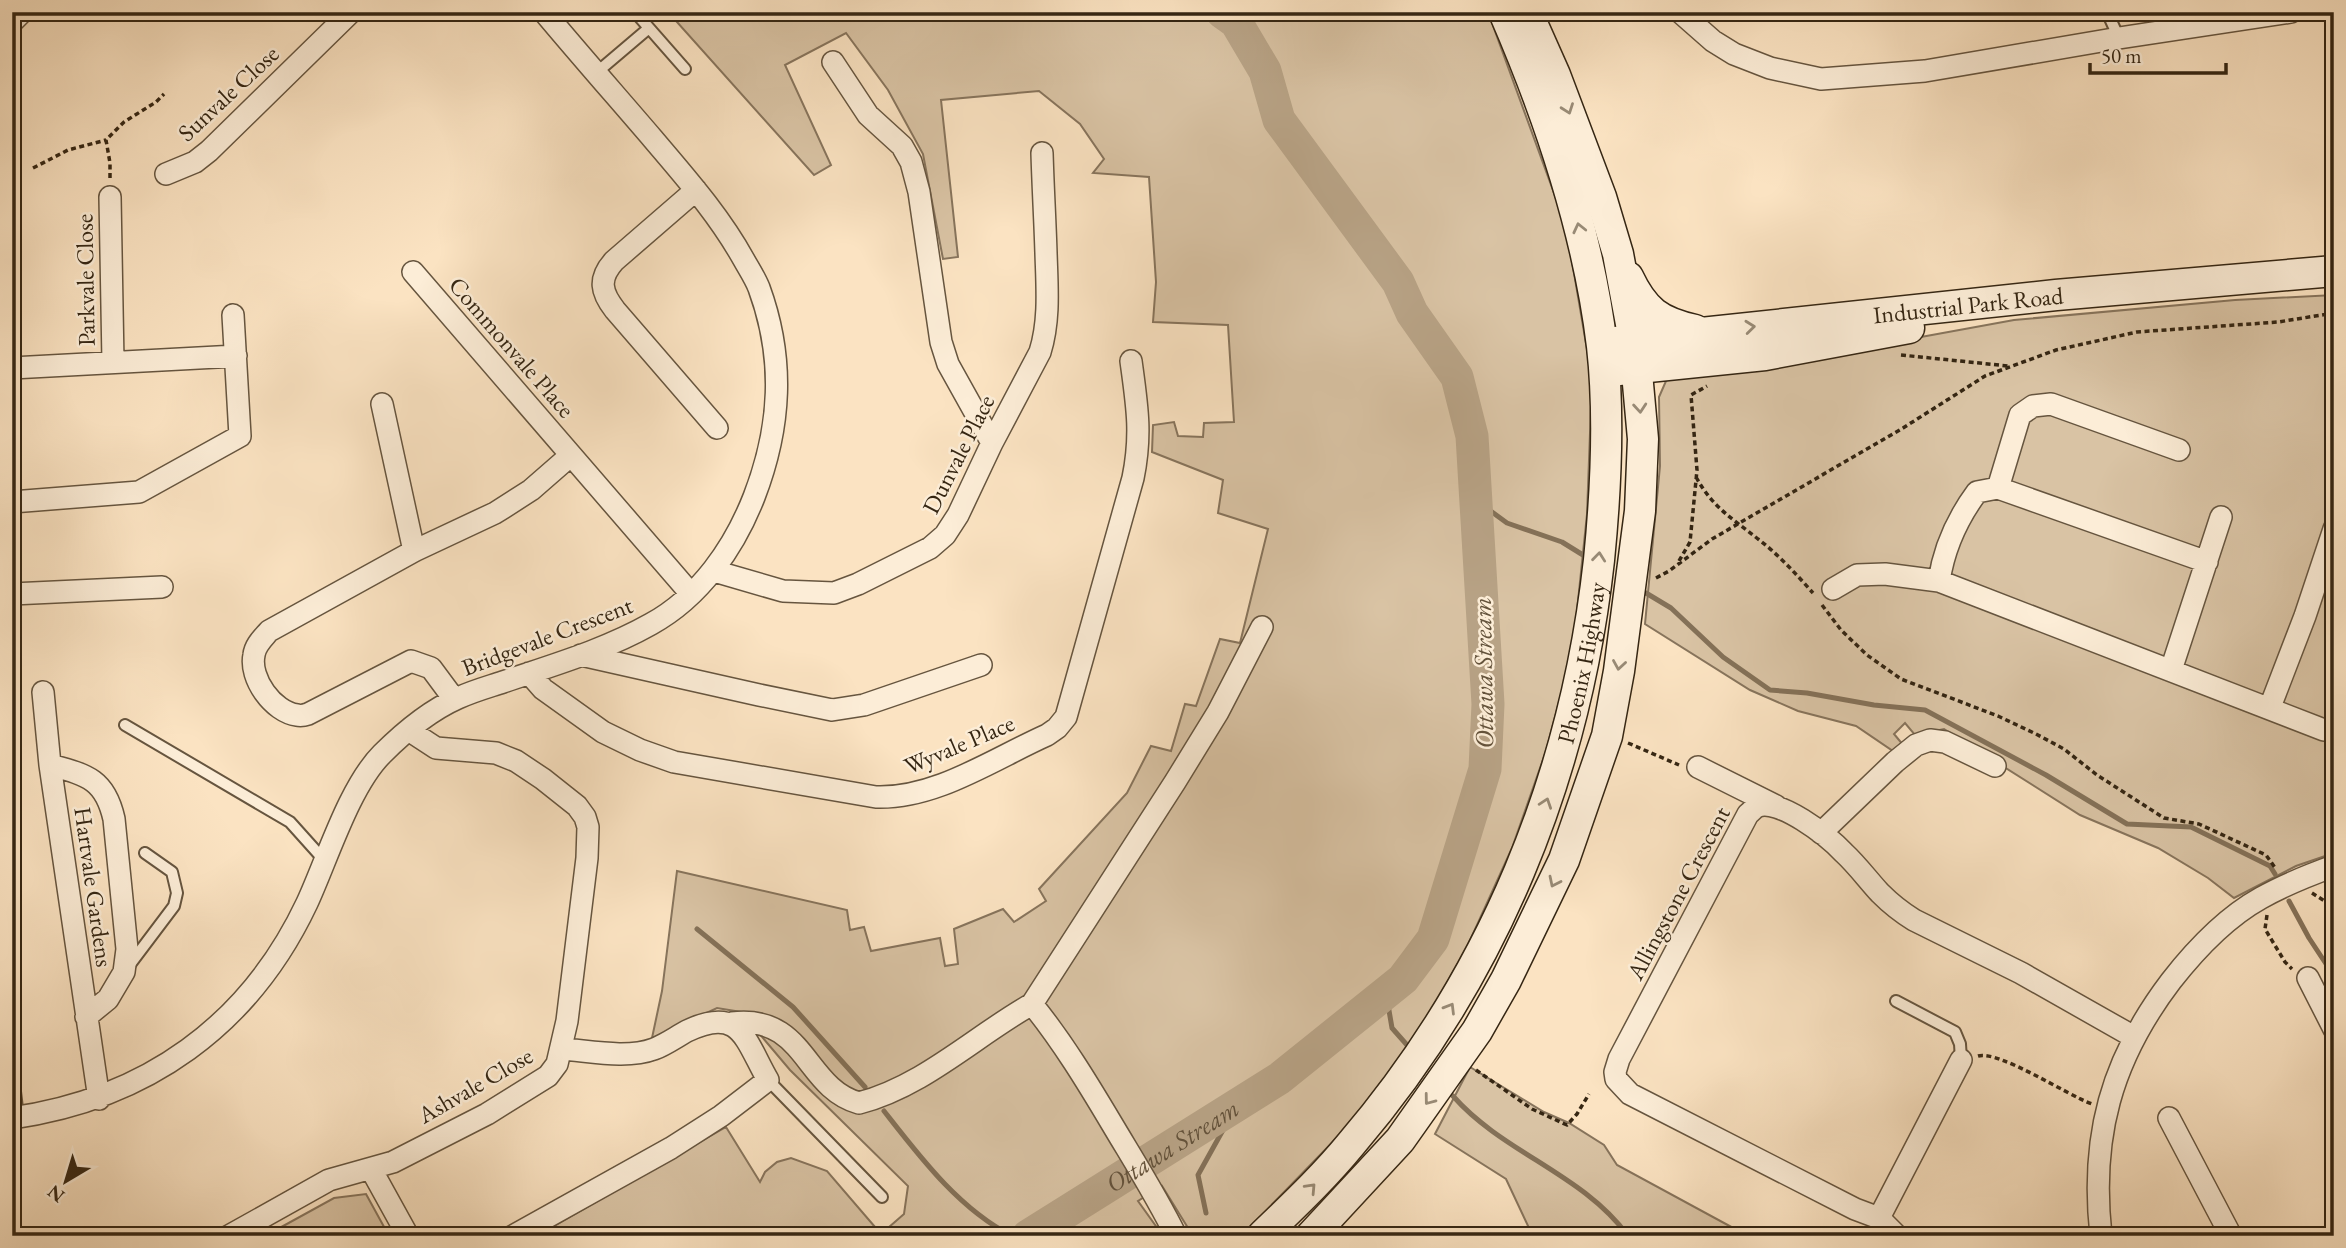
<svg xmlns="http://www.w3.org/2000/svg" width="2346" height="1248" viewBox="0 0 2346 1248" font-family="'EB Garamond',serif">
	<rect width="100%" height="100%" fill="#fbe3c2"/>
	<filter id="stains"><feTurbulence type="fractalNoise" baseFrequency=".00286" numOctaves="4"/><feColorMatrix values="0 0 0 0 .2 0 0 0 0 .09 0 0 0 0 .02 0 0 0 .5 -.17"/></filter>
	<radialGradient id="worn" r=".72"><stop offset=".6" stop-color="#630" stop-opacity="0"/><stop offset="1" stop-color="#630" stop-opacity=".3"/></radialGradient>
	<path fill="#d9c3a4" stroke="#87745c" stroke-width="2" d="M668 12H1488L1566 226 1592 379 1587 514 1573 649 1546 751 1512 848 1467 947 1421 1030 1354 1120 1249 1228 1238 1236H1193L1162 1186 1138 1201 1163 1236H537L726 1127 760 1182 765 1172 777 1162 791 1158 827 1171 881 1234 904 1214 908 1186 790 1070 741 1012 717 1008 652 1038 662 991 677 871 847 910 850 930 864 927 871 951 940 938 945 966 958 964 954 929 1003 909 1014 922 1046 901 1039 889 1127 793 1151 746 1171 751 1185 704 1196 706 1220 639 1240 643 1268 529 1218 513 1223 480 1152 452 1153 425 1174 422 1178 436 1203 437 1204 423 1234 422 1228 325 1153 322 1156 282 1149 177 1093 173 1104 159 1080 124 1039 91 941 100 958 257 943 259 923 154 888 90 846 33 785 65 831 165 814 175Z
		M2334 295V853L2296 866 2234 898 2208 878 2158 848 2080 815 1944 729 1915 735 1905 723 1894 734 1904 746 1893 751 1856 726 1798 711 1750 690 1645 624 1660 466 1659 397 1666 381 1685 370 1910 339 2014 320 2235 300Z
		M1470 1067 1544 1112 1569 1123 1604 1145 1617 1165 1748 1236H1546L1542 1228H1529L1506 1179 1435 1134Z
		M366 1194 389 1236H265L334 1198Z"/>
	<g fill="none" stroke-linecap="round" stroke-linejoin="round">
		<path stroke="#847158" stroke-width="5" d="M1477 501 1507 523 1562 542 1583 555
			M1646 593 1671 608 1723 657 1770 690 1807 693 1874 705 1925 710 2046 775 2127 824 2191 827 2270 866 2275 874
			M2289 901 2309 938 2334 976
			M697 929 793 1007 865 1087
			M1386 993 1392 1028 1407 1045
			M1453 1096C1503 1153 1583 1174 1628 1236
			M884 1111C920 1157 959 1209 1012 1236
			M1206 1213 1198 1175 1228 1121 1230 1109"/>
		<path stroke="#b8a386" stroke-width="33" id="s1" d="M1028 1236 1280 1078 1403 979 1433 939 1485 769 1488 704 1472 436 1457 377 1412 313 1398 282 1279 120 1265 71 1236 22 1222 12"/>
		<g stroke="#66553f" stroke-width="14">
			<path id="lane" d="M635 12 685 69
				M2107 12 2119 38
				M596 73 649 28
				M125 725 290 822 325 861
				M128 967 174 906 177 893 172 872 145 853
				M1896 1001 1955 1032 1960 1044 1961 1060
				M12 1066 18 1117
				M768 1080 882 1197"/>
		</g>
		<g stroke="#66553f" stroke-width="24">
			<path id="street" d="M1680 12 1713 41 1734 54 1770 68 1821 79 1925 71 2119 38 2291 12
				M12 22 22 12
				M833 62 868 115 902 146 911 162 919 192 941 342 948 364 992 443
				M166 174 195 162 209 151 351 12
				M696 190 614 261C598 279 601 292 615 310L717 428
				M110 197 113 362
				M413 272 691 594
				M12 368 236 356
				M382 404 414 551
				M1998 488 2020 415 2033 406 2051 404 2179 450
				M12 502 139 492 240 436 233 315
				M714 571 783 591 834 593 858 584 930 548 945 535 958 515 992 443 1040 352C1050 320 1047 286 1046 253 1045 220 1043 187 1042 153
				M1939 581C1944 548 1957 519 1977 492L1998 488 2207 562
				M1833 589 1857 575 1885 574 1939 581 2324 730H2334
				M12 594 162 587
				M581 655 759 695 832 710 864 705 981 665
				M2171 670 2221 517
				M529 673 543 689 603 732 640 750 674 762 876 797C936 799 993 759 1047 735L1057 728 1066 717 1133 478C1142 434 1137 405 1131 361
				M43 692 50 765 99 1099
				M454 699 431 668 411 661 308 714C305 715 301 716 297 715 273 712 249 678 254 655 255 645 263 638 269 631L414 551 495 513 531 490 570 456
				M2270 707 2305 616 2334 529
				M50 765C87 775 105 779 114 819L127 949 124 972 108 999 86 1017
				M1698 767 1776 806
				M1821 833 1895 762 1916 745 1930 740 1945 742 1995 766
				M2308 978 2334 1029
				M732 1023C806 1014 804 1088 859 1103 924 1086 975 1036 1032 1004
				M12 1118C146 1099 249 1026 307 903 327 860 349 787 382 754 403 733 431 710 458 698 473 691 488 687 503 682 553 665 605 650 651 624 700 597 734 548 754 497 781 427 785 359 759 288 755 278 749 269 744 260 719 215 686 178 653 139 617 97 580 55 544 12
				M2169 1118 2231 1236
				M371 1169 408 1236
				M1879 1218 1961 1060
				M229 1236 329 1180 393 1162 487 1114 548 1076 557 1064 567 1021 587 858 588 827 585 817 577 806 543 779 516 761 496 753 436 748 410 731
				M513 1236 671 1148 721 1116 768 1080C745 1040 741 1005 687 1031 676 1037 665 1045 654 1049 627 1059 590 1051 562 1049
				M1176 1236C1157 1197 1134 1161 1112 1124 1087 1082 1062 1041 1032 1004L1175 782 1218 712 1262 627
				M1897 1236 1879 1218 1855 1209 1630 1094 1616 1079 1615 1072 1619 1059 1748 814C1751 812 1753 809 1756 807 1778 796 1829 837 1844 853 1857 865 1868 880 1880 893 1891 904 1901 912 1914 920L2021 973 2134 1037
				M2101 1236C2090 1137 2111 1060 2171 981 2196 949 2225 918 2261 898 2284 885 2309 875 2334 866"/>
		</g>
		<g stroke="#352613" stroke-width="33">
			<g id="secondary">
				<path d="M1628 277C1644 311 1659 322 1695 330"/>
				<path id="s2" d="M1616 342 2056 295 2334 271"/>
				<path d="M1619 370 1765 355 1909 328"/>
				<path id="s3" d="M1262 1236C1293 1206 1324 1177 1351 1144 1493 978 1575 778 1599 560 1606 490 1610 417 1602 346 1588 231 1550 118 1504 12"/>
				<path d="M1311 1236 1400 1140 1477 1031 1506 980 1564 860 1607 736 1619 671 1640 511 1643 439 1634 340 1618 254 1601 197 1555 75 1527 12"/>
			</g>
		</g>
		<path stroke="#352613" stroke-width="3.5" stroke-dasharray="5 3.5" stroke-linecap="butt" d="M33 168 68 150 106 140
			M110 178V163L106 140 124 122 156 102 164 94
			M1901 355 2008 366
			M1696 477C1713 508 1732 518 1758 539 1778 554 1797 575 1813 593
			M1679 561 1690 542 1697 470 1691 395 1707 386
			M1656 578 1669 571 1712 539 1903 428 1985 376 2056 350 2137 332 2278 322 2334 313
			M1822 605 1841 630 1867 655 1901 679 1998 716 2036 734 2064 749 2097 775 2164 818 2199 824 2266 855 2276 869
			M1628 743 1679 765
			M2312 893 2334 907
			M2267 915 2265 929 2285 962 2292 969
			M1978 1056C1999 1050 2067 1095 2092 1104
			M1476 1070 1532 1109 1567 1125 1577 1114 1589 1094"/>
		<use href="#lane" stroke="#fcedd7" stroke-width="10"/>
		<use href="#street" stroke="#fcedd7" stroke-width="21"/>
		<use href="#secondary" stroke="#fcedd7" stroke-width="30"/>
	</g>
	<defs><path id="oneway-chevron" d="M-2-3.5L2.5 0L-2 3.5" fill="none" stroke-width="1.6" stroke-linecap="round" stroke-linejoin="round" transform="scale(1.75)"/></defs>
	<g stroke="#988a75">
		<use href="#oneway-chevron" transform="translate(1568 109) rotate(70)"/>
		<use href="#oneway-chevron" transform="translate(1579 228) rotate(-103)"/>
		<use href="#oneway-chevron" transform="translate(1750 327) rotate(-6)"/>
		<use href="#oneway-chevron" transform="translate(1640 408) rotate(85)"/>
		<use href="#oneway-chevron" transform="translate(1599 557) rotate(-84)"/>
		<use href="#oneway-chevron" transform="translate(1619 665) rotate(99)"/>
		<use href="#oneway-chevron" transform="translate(1546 803) rotate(-71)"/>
		<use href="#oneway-chevron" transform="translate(1554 882) rotate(116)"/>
		<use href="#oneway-chevron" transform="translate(1450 1008) rotate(-59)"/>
		<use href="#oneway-chevron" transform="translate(1429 1100) rotate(127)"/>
		<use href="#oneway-chevron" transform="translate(1311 1188) rotate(-47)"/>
	</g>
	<g text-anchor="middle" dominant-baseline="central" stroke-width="5" stroke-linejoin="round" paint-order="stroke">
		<g font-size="24" fill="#352613" stroke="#fcedd7">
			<text transform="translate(228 93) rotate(-43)">Sunvale Close</text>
			<text transform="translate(85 280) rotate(-91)">Parkvale Close</text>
			<text stroke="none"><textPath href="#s2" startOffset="354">Industrial Park Road</textPath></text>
			<text transform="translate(512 347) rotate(49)">Commonvale Place</text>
			<text transform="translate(958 454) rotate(-63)">Dunvale Place</text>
			<text transform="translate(547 636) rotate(-21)">Bridgevale Crescent</text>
			<text stroke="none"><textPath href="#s3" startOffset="668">Phoenix Highway</textPath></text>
			<text transform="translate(959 744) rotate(-23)">Wyvale Place</text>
			<text transform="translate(94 887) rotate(82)">Hartvale Gardens</text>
			<text transform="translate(1678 893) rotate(-62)">Allingstone Crescent</text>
			<text transform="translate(475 1085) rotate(-30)">Ashvale Close</text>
		</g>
		<g font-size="26" font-style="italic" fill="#63523b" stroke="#fcedd7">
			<text transform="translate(1483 673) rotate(-91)">Ottawa Stream</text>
			<text stroke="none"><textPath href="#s1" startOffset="170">Ottawa Stream</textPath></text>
		</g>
	</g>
	<rect width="2346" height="1248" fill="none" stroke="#fbe3c2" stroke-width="42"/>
	<rect x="14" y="14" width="2318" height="1220" fill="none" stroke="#352613" stroke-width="3.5"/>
	<rect x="21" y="21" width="2304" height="1206" fill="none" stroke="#352613" stroke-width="2"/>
	<g transform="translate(66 1181) rotate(218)" stroke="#fcedd7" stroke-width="5" paint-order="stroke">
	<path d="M0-5L12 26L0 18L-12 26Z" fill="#352613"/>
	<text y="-10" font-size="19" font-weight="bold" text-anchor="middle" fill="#352613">N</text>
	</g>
	<path d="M2090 63v10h136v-10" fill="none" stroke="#352613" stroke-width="3.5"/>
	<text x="2101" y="63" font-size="21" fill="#352613" stroke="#fcedd7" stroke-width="5" paint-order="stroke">50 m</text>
	<rect width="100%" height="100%" filter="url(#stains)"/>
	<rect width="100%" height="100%" fill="url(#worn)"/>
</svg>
